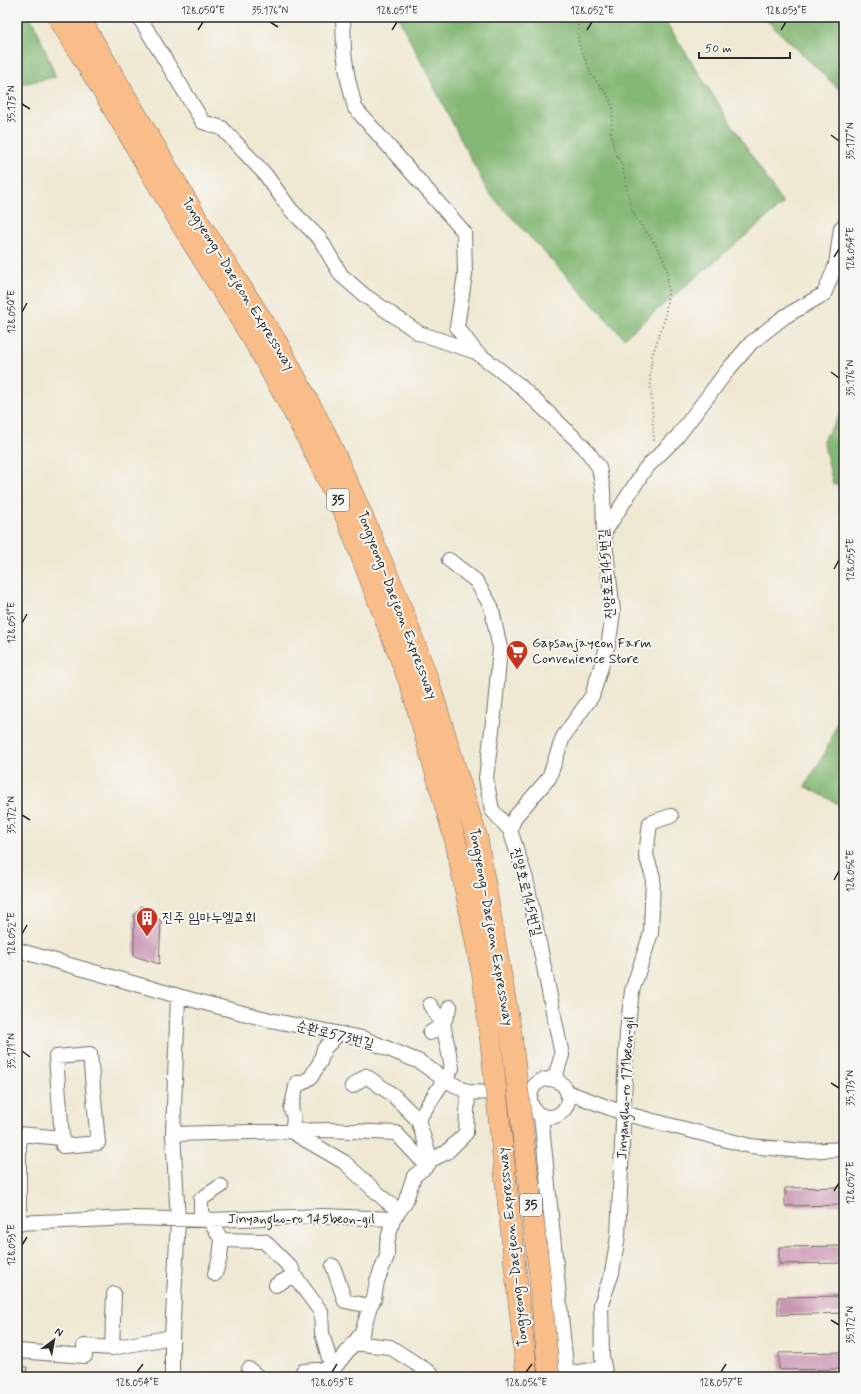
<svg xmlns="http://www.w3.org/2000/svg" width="861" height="1394" viewBox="0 0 861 1394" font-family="Mynerve,'Poor Story',sans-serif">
	<rect width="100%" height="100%" fill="#f6f6f2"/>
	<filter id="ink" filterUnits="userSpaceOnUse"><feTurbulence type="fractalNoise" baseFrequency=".025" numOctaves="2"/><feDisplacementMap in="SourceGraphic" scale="8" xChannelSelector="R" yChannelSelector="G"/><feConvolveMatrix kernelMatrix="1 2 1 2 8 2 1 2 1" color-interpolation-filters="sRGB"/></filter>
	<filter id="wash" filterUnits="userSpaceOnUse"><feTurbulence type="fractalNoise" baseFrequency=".012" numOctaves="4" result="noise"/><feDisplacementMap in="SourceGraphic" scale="16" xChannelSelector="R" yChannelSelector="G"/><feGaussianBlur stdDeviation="0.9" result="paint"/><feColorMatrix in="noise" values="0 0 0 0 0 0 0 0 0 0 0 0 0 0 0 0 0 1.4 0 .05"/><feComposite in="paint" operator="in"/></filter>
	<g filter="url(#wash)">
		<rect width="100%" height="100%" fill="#efe8d2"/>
		<path fill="#84b874" stroke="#587250" d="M17 17H30L38 32 56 77 27 83H17Z
			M398 17H677L666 22 783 204 624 338 488 192Z
			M763 17H844V94Z
			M844 409V486L833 484 823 440Z
			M844 704V807L805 786 826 751Z"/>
		<g id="blocks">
			<path fill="#ca96b3" d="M142 906 161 921 159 964 134 956V915Z
				M844 1187V1205L785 1206V1188Z
				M844 1246V1263L779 1264V1247Z
				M844 1296V1313L778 1315V1297Z
				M844 1352V1369L779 1370V1353Z
				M17 1366 27 1367 26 1377H17Z"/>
		</g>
	</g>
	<g filter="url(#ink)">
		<use href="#blocks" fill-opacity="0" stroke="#706d65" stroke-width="1"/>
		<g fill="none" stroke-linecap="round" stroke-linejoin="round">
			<g stroke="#706d65" stroke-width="16">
				<path id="minor" d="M139 17 203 122 222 128 265 174 291 210 320 239 341 275 364 295 419 333 476 352
					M343 17 344 53 348 79 355 108 464 232 465 274 457 327 476 352 519 385 584 447 599 467 603 490 604 534 613 612 609 641 592 696 563 737 549 778 515 817 510 830 526 879 562 1055 554 1080
					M604 533 645 469 677 437 727 371 751 343 784 317 824 294 836 265 841 228 844 226
					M449 560 476 581 491 606 500 648 495 706 486 778 492 810 510 830
					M17 950 178 996 270 1020 362 1038 420 1062 445 1080 468 1092 531 1094
					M430 1005 443 1024 450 1007
					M430 1033 443 1024 452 1068 418 1120 431 1160
					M530 1098a19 19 0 1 1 38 0a19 19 0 1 1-38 0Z
					M352 1086 366 1076 393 1095 418 1120
					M567 1092 623 1113 750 1146 803 1151 844 1149
					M541 1115 567 1377
					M292 1132 344 1162 384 1199 399 1211 397 1214
					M292 1132 294 1118 291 1109 297 1083H302L311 1077 320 1062 324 1049 338 1034
					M173 1134 329 1130 396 1133 427 1166 414 1176 405 1203 393 1219 387 1243V1256L377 1281 374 1299 370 1306 362 1333 327 1377
					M427 1166 431 1160 447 1152 466 1133 468 1092
					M221 1186 201 1199V1215L209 1220 222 1240 264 1241 292 1269 294 1275 321 1312 322 1333 332 1369 303 1371
					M17 1223 132 1218 209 1220 323 1216 393 1219
					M19 1224V1134L62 1138 63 1146 98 1143 90 1054 56 1057 62 1138
					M333 1266 345 1301 370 1306
					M215 1274 220 1257 222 1240
					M276 1285 294 1275
					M353 1343 390 1347 432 1374
					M112 1348 114 1294
					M17 1351 85 1356 84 1346 112 1348 172 1337
					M249 1369 258 1377
					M567 1374 604 1368
					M172 1377V1337L178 1220 173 1134 178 996
					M606 1377 602 1357 601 1304 612 1273 618 1236 627 1032 632 991 651 933 653 877 646 855 650 823 671 816"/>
			</g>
			<g stroke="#706d65" stroke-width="22">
				<path id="highway" d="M58 17 105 94 186 232 256 344 305 433 348 521 411 686 456 843 483 977 490 1035
					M79 17 200 224 277 343 327 437 361 513 397 597 428 680 477 838 511 1033"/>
			</g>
			<path stroke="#706d65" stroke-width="2" stroke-dasharray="1 3" stroke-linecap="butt" d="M577 17 579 44 592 76 607 94 613 108 611 132 614 150 622 164 629 200 635 217 651 238 660 252 667 268 668 293 665 318 652 356 650 376 654 441"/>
			<use href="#minor" stroke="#fff" stroke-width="14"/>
			<use href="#highway" stroke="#f8bd89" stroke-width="21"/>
			<g stroke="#706d65" stroke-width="22" stroke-linecap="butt">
				<path id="highway-bridge" d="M511 1033 539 1270 549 1377
					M490 1035 527 1377"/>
			</g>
			<use href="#highway-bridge" stroke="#f8bd89" stroke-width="21"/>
		</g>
	</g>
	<path fill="none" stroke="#2b2b2b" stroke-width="1.5" d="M270 22 278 27M198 30 203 22M392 30 397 22M587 30 592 22M781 30 786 22M22 104 30 109M831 135 839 141M834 257 839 249M22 312 27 303M831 372 839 378M834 569 839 560M22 623 27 614M22 815 30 820M834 880 839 871M22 934 27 925M22 1051 30 1057M831 1083 839 1088M834 1191 839 1183M22 1245 27 1237M831 1320 839 1325M137 1372 143 1364M332 1372 337 1364M526 1372 532 1364M721 1372 726 1364"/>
	<defs>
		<g id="supermarket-pin" transform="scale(1.15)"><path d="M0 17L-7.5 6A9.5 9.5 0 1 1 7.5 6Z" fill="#c8321e" stroke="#f6f6f2"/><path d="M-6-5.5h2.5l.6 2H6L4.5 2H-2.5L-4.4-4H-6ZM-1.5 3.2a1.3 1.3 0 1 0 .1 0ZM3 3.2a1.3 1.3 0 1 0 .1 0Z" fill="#fff"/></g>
		<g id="building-pin" transform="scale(1.15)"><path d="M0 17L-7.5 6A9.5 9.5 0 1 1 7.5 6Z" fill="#c8321e" stroke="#f6f6f2"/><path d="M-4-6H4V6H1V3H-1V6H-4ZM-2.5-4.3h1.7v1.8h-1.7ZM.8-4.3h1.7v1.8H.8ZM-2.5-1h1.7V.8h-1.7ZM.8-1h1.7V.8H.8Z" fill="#fff"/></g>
	</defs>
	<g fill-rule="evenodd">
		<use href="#supermarket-pin" x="517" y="651"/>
		<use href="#building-pin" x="147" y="918"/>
	</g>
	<g text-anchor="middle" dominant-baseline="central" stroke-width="4" stroke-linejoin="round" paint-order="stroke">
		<g fill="#f6f6f2" stroke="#686867" stroke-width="1">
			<rect x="327" y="489" width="22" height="22" rx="3"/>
			<rect x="520" y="1194" width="22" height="22" rx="3"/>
		</g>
		<g font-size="13" font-weight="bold" fill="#2b2b2b">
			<text x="338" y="500">35</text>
			<text x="531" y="1205">35</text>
		</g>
		<g font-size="14" fill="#2b2b2b" stroke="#f6f6f2">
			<text transform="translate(238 284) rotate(58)">Tongyeong–Daejeon Expressway</text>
			<text transform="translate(607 574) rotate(-94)">진양호로145번길</text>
			<text transform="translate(397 605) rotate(69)">Tongyeong–Daejeon Expressway</text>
			<text transform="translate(526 892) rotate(76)">진양호로145번길</text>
			<text transform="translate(491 927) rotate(80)">Tongyeong–Daejeon Expressway</text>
			<text transform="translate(335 1035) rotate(14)">순환로573번길</text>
			<text transform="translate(626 1088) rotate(-87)">Jinyangho-ro 171beon-gil</text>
			<text x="301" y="1219">Jinyangho-ro 145beon-gil</text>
			<text transform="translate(513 1247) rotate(-96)">Tongyeong–Daejeon Expressway</text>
		</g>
		<g font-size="14" fill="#2b2b2b" stroke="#f6f6f2" text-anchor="start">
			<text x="532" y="643">Gapsanjayeon Farm<tspan x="532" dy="16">Convenience Store</tspan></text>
			<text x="162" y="918">진주 임마누엘교회</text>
		</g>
	</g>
	<rect width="861" height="1394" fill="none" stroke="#f6f6f2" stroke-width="44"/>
	<g transform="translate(54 1340) rotate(32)" stroke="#f6f6f2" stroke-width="3" paint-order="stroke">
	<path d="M0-3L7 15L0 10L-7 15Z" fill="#2b2b2b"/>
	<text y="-6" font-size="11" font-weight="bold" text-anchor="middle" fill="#2b2b2b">N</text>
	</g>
	<path d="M699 52v6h91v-6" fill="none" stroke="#2b2b2b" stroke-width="2"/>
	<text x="705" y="52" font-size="12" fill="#2b2b2b" stroke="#f6f6f2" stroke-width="3" paint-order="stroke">50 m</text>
	<rect x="22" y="22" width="817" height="1350" fill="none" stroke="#2b2b2b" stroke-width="1.5"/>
	<g font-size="10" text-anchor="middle" fill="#2b2b2b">
		<text x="203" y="14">128.050°E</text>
		<text x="270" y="14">35.176°N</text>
		<text x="397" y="14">128.051°E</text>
		<text x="592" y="14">128.052°E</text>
		<text x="786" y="14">128.053°E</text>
		<text transform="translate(11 104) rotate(-90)" y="4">35.175°N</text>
		<text transform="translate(850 141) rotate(-90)" y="4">35.177°N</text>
		<text transform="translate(850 249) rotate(-90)" y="4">128.054°E</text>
		<text transform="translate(11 312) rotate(-90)" y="4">128.050°E</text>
		<text transform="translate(850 378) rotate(-90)" y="4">35.176°N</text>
		<text transform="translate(850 560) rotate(-90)" y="4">128.055°E</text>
		<text transform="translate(11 623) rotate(-90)" y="4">128.051°E</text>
		<text transform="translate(11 815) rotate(-90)" y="4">35.172°N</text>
		<text transform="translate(850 871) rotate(-90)" y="4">128.056°E</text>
		<text transform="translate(11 934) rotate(-90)" y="4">128.052°E</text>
		<text transform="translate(11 1051) rotate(-90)" y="4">35.171°N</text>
		<text transform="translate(850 1088) rotate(-90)" y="4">35.173°N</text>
		<text transform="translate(850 1183) rotate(-90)" y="4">128.057°E</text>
		<text transform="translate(11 1245) rotate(-90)" y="4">128.053°E</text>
		<text transform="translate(850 1325) rotate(-90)" y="4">35.172°N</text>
		<text x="137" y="1386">128.054°E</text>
		<text x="332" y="1386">128.055°E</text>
		<text x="526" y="1386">128.056°E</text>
		<text x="721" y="1386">128.057°E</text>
	</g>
</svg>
